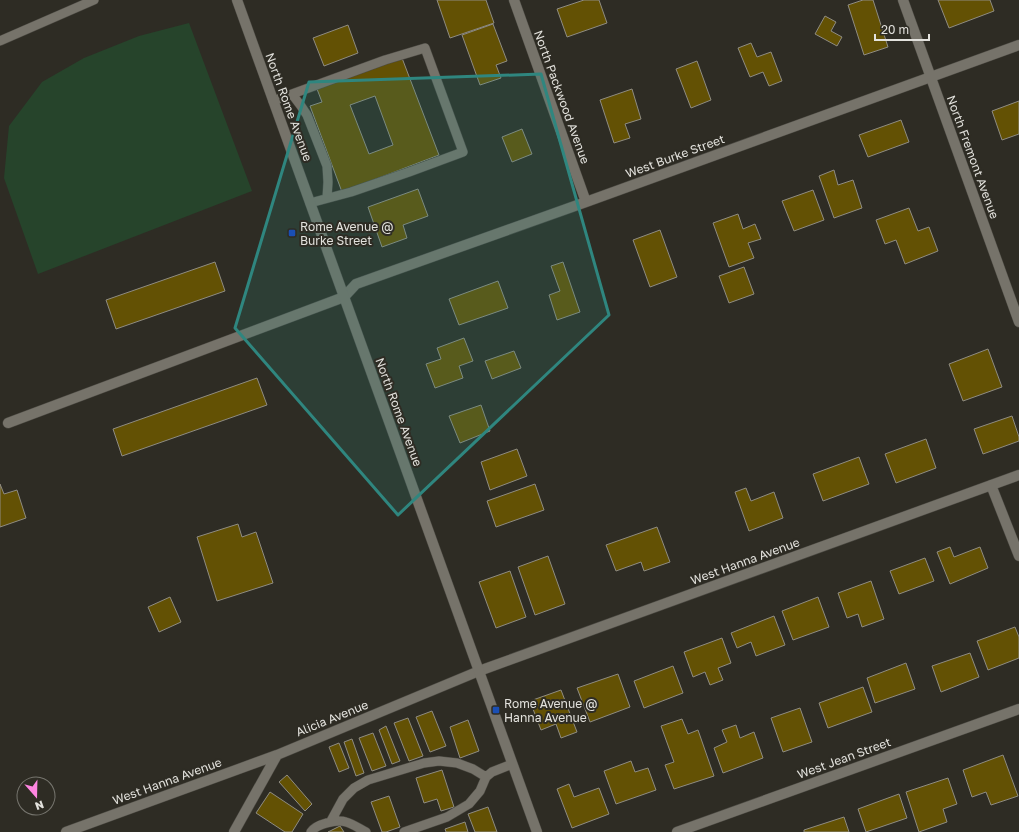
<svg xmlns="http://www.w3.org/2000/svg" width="1019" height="832" viewBox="0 0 1019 832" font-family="'Golos Text',sans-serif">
	<rect width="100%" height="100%" fill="#2e2c24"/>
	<path fill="#26442b" d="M189 23 252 191 38 274 4 178 9 126 42 82 84 58 139 36Z"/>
	<path fill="#635104" stroke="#8f8c82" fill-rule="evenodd" d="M437 0H486L494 23 450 38Z
		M584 0H599L607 23 567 37 557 9Z
		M863 0H873L888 47 864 55 848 5Z
		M938 0H990L994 11 949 28Z
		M825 16 836 22 831 31 842 37 837 46 815 34Z
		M493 24 507 61 496 65 501 78 480 85 462 35Z
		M348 25 358 53 324 66 313 38Z
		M751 43 757 57 771 52 782 81 769 86 763 72 750 77 738 48Z
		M402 58 439 155 342 192 310 106 322 102 317 89ZM375 96 393 145 369 154 350 105Z
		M697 61 711 100 691 108 676 69Z
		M632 89 641 119 625 124 630 138 614 143 600 100Z
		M1019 101V134L1002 140 992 111Z
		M901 120 909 142 868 157 859 135Z
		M522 129 532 154 512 162 502 137Z
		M834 170 838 185 853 180 862 208 834 218 819 176Z
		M418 189 428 216 403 225 407 238 382 247 368 207Z
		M813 190 824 220 794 231 782 201Z
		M909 208 918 231 929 227 938 251 905 264 896 240 885 244 876 220Z
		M738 214 743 229 755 224 761 239 748 243 754 258 729 267 713 223Z
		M660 230 677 277 650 287 633 240Z
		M215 262 225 291 116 329 106 300Z
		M563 262 580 312 557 320 549 295 560 291 551 266Z
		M744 267 754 294 729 303 719 276Z
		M498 281 508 308 459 325 449 299Z
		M464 338 473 361 459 366 463 378 435 388 426 364 441 359 437 348Z
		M988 349 1002 387 963 401 949 364Z
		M514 351 521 368 492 379 485 361Z
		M257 378 267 405 122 456 113 429Z
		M481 405 490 431 460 443 449 416Z
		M1012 416 1019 437V441L983 454 974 429Z
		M926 439 936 468 896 483 885 454Z
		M517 449 527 476 490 490 481 462Z
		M859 457 869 484 823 501 813 474Z
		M0 484 4 494 17 490 26 518 0 527Z
		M535 484 544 510 496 527 487 501Z
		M746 488 751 501 774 492 783 518 749 531 735 492Z
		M238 524 242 537 256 532 273 583 217 601 197 537Z
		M657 527 670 562 644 571 641 562 616 571 606 545Z
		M950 547 954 557 980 547 988 568 950 584 937 552Z
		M548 556 565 604 535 615 518 567Z
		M925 558 934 581 899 594 890 571Z
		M510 571 526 617 496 628 479 582Z
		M871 581 884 619 862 627 858 614 847 618 838 593Z
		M170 597 181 622 159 632 148 607Z
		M818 597 829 627 793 640 782 611Z
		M774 616 785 645 756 656 751 642 737 648 731 633Z
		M1015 627 1019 637V658L988 670 977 641Z
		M722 638 731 663 718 668 723 680 710 685 705 672 693 677 684 652Z
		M970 653 979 677 941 692 932 666Z
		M906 663 915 689 875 703 867 678Z
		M673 666 683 693 644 708 634 681Z
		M618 674 630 707 590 722 577 688Z
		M863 687 872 712 828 728 819 703Z
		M561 690 577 732 561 738 556 724 541 730 530 701Z
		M800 708 812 742 783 752 771 718Z
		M432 711 446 746 430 752 416 717Z
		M408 718 423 756 409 761 394 723Z
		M682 719 688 734 698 730 714 776 674 789 665 765 674 762 661 726Z
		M468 720 479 751 460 758 450 727Z
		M736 725 740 738 754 732 763 758 723 773 714 748 727 742 722 730Z
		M386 726 400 761 392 764 379 730Z
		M373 733 386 766 372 771 359 738Z
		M352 739 364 773 356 776 344 742Z
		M339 743 349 768 339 772 329 747Z
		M1003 755 1018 796 991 805 986 792 972 797 963 770Z
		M631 761 635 772 648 768 656 790 616 804 604 771Z
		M442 770 454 807 441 811 437 799 424 803 416 778Z
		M287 775 312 804 305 811 279 782Z
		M948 778 957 804 943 809 947 822 919 832 906 792Z
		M569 784 574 797 599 788 609 814 572 828 557 789Z
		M270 792 303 814 292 832H285L256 813Z
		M899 794 907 818 866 832 858 809Z
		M389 796 400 827 386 832H382L371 802Z
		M488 807 497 832H475L468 814Z
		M844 817 849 832H804V830Z
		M465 822 468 832H446L445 829Z
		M340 826 344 832H328Z"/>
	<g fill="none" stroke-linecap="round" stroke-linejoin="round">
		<g stroke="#4c4a43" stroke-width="10">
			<path id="service" d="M0 41 94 0
				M292 94 301 106 307 115 327 166 328 182 327 198
				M273 101 385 60 425 48 463 152 409 172 351 192 310 203
				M331 821 343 799 354 788 368 780 424 763 439 761 457 763 473 769 486 777
				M311 832C316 824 337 819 346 822 353 824 360 829 366 832
				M404 832 447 817 469 804 480 791 486 777 492 772 512 764"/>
		</g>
		<g stroke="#4c4a43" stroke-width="11">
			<path id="minor" d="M514 0 586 202
				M903 0 1019 322
				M8 423 344 297 356 284 586 202 1019 45
				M991 485 1019 556
				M66 832 277 755
				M234 832 277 755 479 671 1019 475
				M677 832 1019 709"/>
		</g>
		<g stroke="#4c4a43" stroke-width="11">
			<path id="tertiary" d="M237 0 537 832"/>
		</g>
		<use href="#service" stroke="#76736a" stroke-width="9"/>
		<use href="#minor" stroke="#76736a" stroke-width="10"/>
		<use href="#tertiary" stroke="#76736a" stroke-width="10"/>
	</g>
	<path fill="#2f867f" fill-opacity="0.2" stroke="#2f867f" stroke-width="3" stroke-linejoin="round" d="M541 74 609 315 398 515 235 328 309 82Z"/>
	<g fill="#1a4fb4" stroke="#2e2c24" stroke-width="1.5">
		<rect x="288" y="229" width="8" height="8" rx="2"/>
		<rect x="492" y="706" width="8" height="8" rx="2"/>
	</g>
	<g text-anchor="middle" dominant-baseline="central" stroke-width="4" stroke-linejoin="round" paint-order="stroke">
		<g font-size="12" fill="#e3e2dd" stroke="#2e2c24">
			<text transform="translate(562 97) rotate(70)">North Packwood Avenue</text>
			<text transform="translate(289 107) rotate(70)">North Rome Avenue</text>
			<text transform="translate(675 156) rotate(-20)">West Burke Street</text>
			<text transform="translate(973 157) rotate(70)">North Fremont Avenue</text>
			<text transform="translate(399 412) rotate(70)">North Rome Avenue</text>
			<text transform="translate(745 561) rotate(-20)">West Hanna Avenue</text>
			<text transform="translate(332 718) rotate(-22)">Alicia Avenue</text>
			<text transform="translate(844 758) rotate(-20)">West Jean Street</text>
			<text transform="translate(167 781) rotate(-20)">West Hanna Avenue</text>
		</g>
		<g font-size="12" fill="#e3e2dd" stroke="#2e2c24" text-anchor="start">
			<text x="300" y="226">Rome Avenue @<tspan x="300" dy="14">Burke Street</tspan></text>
			<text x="504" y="703">Rome Avenue @<tspan x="504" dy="14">Hanna Avenue</tspan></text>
		</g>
	</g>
	<g transform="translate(36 796) rotate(160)"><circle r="19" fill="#2e2c24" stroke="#76756e"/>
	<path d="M0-3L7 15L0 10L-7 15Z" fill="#fe85e0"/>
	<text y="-6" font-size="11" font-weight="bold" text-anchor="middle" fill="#e3e2dd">N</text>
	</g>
	<path d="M875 34v6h54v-6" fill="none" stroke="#e3e2dd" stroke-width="2"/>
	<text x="881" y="34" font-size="12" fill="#e3e2dd" stroke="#2e2c24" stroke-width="3" paint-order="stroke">20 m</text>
</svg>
